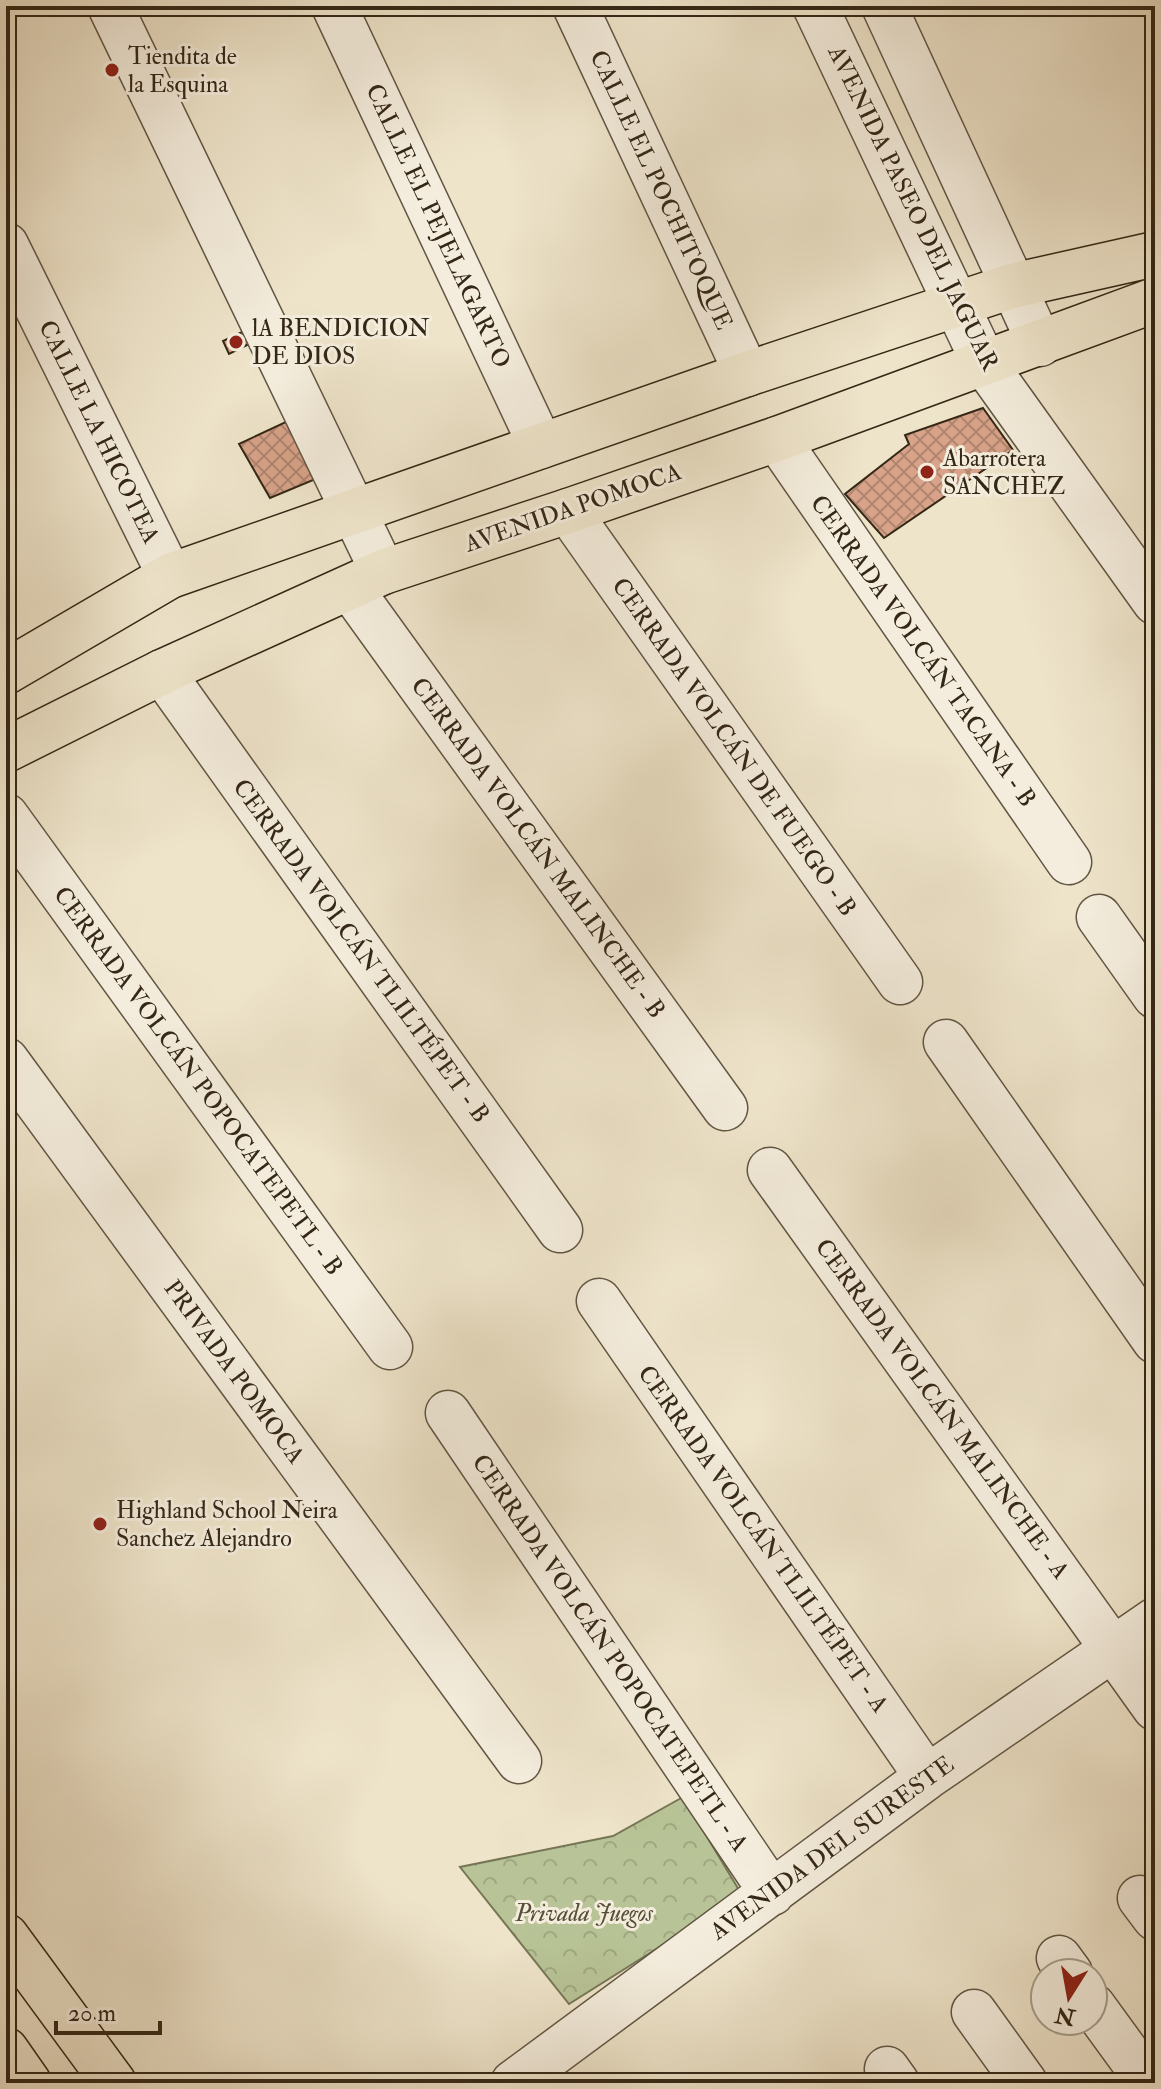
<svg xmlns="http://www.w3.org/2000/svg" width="1161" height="2089" viewBox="0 0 1161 2089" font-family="'IM FELL Double Pica',serif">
	<defs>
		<pattern id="park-crowns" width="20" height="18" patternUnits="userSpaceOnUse" patternTransform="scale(2)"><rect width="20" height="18" fill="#b8c497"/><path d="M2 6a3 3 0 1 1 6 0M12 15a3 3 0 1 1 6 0" fill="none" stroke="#9fa881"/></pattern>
		<pattern id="building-cross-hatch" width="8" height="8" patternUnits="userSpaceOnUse" patternTransform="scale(2)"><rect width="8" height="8" fill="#d8a389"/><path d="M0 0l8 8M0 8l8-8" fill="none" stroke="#b0856f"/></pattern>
	</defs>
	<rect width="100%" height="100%" fill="#eee4ca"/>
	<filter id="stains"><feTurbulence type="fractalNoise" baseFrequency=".0025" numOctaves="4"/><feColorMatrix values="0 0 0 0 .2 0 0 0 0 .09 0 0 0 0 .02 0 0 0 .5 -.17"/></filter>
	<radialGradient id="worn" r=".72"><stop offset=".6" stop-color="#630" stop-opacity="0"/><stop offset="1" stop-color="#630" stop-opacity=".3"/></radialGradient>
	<path fill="url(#park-crowns)" stroke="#767656" stroke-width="2" d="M683 1797 742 1895 569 2004 460 1867 613 1836Z"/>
	<path fill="url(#building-cross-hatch)" stroke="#342716" stroke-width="2" d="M242 332 249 344 229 354 223 341Z
		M983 408 1013 450 884 538 845 494 909 444 905 435Z
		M290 420 318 478 270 498 239 444Z"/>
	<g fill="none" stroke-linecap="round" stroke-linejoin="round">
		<g stroke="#625643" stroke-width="47">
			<path id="minor" d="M110 6 383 572
				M334 6 541 446
				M575 6 747 374
				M815 6 984 363 1155 602
				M884 6 1040 344
				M6 245 170 576
				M777 439 1069 862
				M568 511 900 982
				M350 588 725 1108
				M162 672 560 1230
				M6 816 390 1347
				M1099 917 1155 996
				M946 1042 1155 1341
				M6 1060 519 1761
				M770 1170 1155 1708
				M599 1301 927 1777
				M448 1413 772 1893
				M1140 1898 1155 1918
				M1059 1958 1070 1973
				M1093 2006 1149 2083
				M974 2012 1025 2083
				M887 2069 897 2083
				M513 2083 927 1777 1155 1620"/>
		</g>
		<g stroke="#342716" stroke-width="47">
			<path id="major" d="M6 672 170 576 747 374 1012 286 1155 254
				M6 750 162 672 383 572 568 511 777 439 1155 300
				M6 1936 114 2083
				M6 2050 29 2083"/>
		</g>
		<use href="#minor" stroke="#f4eddd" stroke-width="44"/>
		<use href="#major" stroke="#eee4ca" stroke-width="44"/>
	</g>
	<g fill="#8f2418" stroke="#f4eddd" stroke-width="3">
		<circle cx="112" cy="70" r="8"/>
		<circle cx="236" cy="342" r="8"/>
		<circle cx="927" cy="472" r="8"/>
		<circle cx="100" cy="1524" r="8"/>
	</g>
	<g text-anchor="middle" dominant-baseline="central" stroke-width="6" stroke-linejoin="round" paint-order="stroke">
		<g font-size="24" fill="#342716" stroke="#f4eddd" text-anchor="start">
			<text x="128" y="56">Tiendita de<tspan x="128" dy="28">la Esquina</tspan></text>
			<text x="252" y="328">lA BENDICION<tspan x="252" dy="28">DE DIOS</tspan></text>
			<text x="943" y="458">Abarrotera<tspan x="943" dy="28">SANCHEZ</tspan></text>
			<text x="116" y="1510">Highland School Neira<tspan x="116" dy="28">Sanchez Alejandro</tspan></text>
		</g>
		<g font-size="24" fill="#342716" stroke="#f4eddd">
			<text transform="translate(661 190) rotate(65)">CALLE EL POCHITOQUE</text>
			<text transform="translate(913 208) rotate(64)">AVENIDA PASEO DEL JAGUAR</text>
			<text transform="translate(438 226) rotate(65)">CALLE EL PEJELAGARTO</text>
			<text transform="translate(99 432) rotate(64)">CALLE LA HICOTEA</text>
			<text transform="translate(573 508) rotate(-19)">AVENIDA POMOCA</text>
			<text transform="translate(923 651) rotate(55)">CERRADA VOLCÁN TACANA - B</text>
			<text transform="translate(734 747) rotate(55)">CERRADA VOLCÁN DE FUEGO - B</text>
			<text transform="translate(538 848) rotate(54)">CERRADA VOLCÁN MALINCHE - B</text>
			<text transform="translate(361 951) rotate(54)">CERRADA VOLCÁN TLILTÉPET - B</text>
			<text transform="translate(198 1081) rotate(54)">CERRADA VOLCÁN POPOCATEPETL - B</text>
			<text transform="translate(234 1372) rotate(54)">PRIVADA POMOCA</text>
			<text transform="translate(942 1409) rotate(54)">CERRADA VOLCÁN MALINCHE - A</text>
			<text transform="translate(763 1539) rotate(55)">CERRADA VOLCÁN TLILTÉPET - A</text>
			<text transform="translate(610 1653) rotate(56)">CERRADA VOLCÁN POPOCATEPETL - A</text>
			<text transform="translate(832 1848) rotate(-36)">AVENIDA DEL SURESTE</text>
		</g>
		<g font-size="24" font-style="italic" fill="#554e36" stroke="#f4eddd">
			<text x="584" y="1913">Privada Juegos</text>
		</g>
	</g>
	<rect width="1161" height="2089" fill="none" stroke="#eee4ca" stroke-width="32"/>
	<rect x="8" y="8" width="1145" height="2073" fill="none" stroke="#342716" stroke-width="4"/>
	<rect x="16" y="16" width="1129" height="2057" fill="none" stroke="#342716" stroke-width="2"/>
	<g transform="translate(1069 1997) rotate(191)"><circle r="38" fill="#f4eddd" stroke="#a79e8d" stroke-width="2"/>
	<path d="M0-6L14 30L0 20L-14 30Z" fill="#8f2418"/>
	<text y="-12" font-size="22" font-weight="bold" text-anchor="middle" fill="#342716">N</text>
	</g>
	<path d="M56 2021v12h104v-12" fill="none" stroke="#342716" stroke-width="4"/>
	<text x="68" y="2021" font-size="24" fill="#342716" stroke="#f4eddd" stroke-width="6" paint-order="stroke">20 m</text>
	<rect width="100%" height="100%" filter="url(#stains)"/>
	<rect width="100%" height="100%" fill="url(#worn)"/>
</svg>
